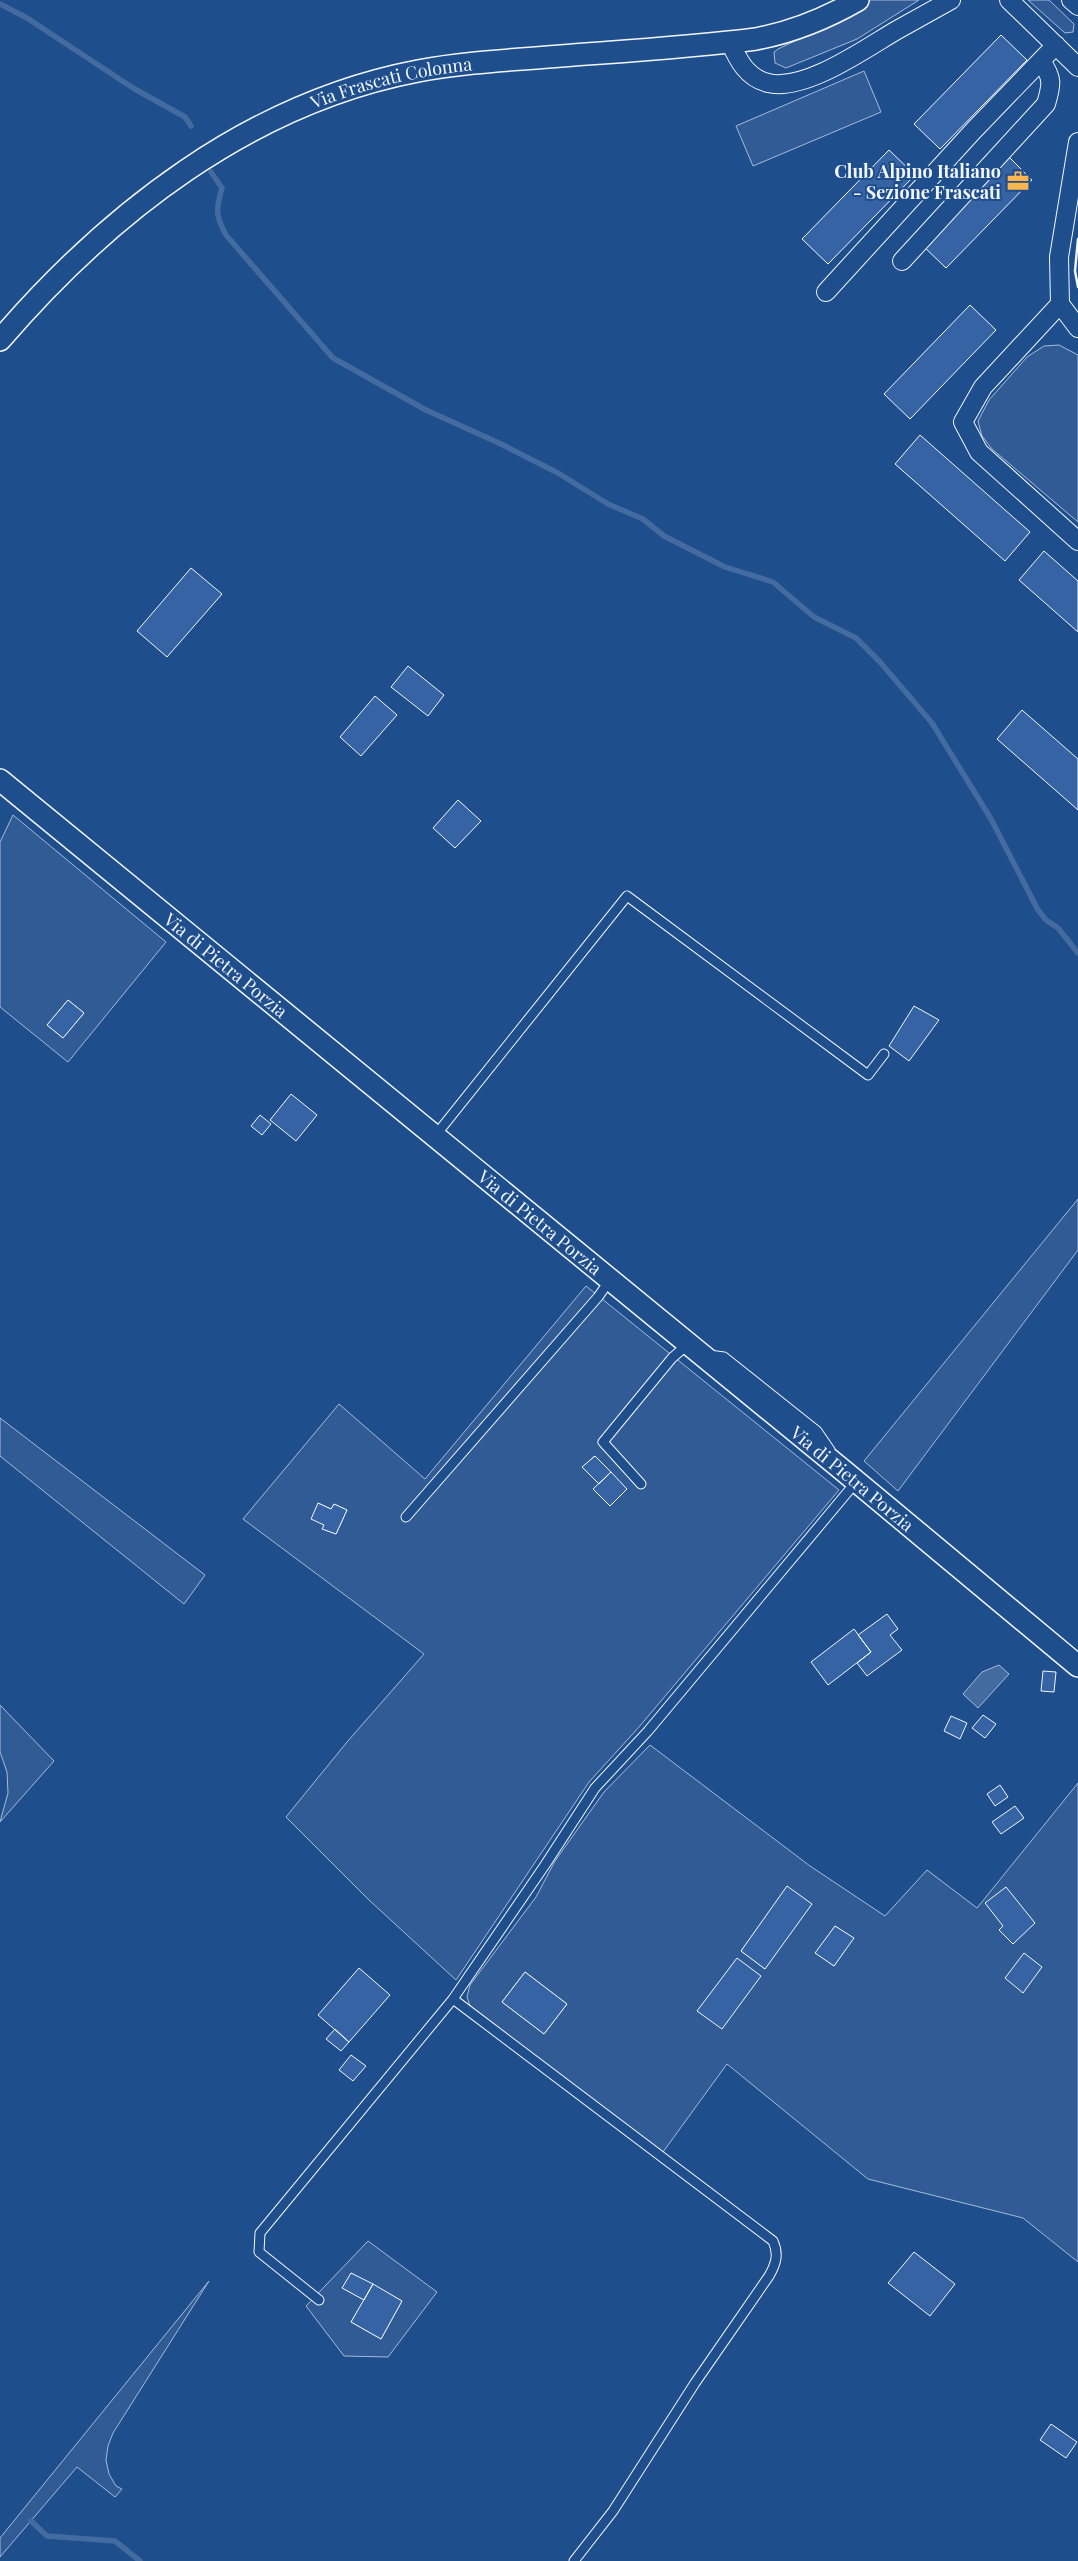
<svg xmlns="http://www.w3.org/2000/svg" width="1078" height="2561" viewBox="0 0 1078 2561" font-family="'Playfair Display',serif">
	<rect width="100%" height="100%" fill="#1f4e8c"/>
	<path fill="#305b95" stroke="#a8bbd7" fill-rule="evenodd" d="M868 0H919L857 39 786 68 775 63 774 52 778 49 814 32Z
		M1028 0H1049L1074 24 1073 32 1065 33Z
		M864 71 881 112 753 166 736 126Z
		M1059 345 1078 355V522L992 449 982 436 978 421 989 400 1027 357 1044 346Z
		M13 815 166 942 68 1062 0 1007V842ZM68 1000 84 1013 63 1038 47 1025Z
		M1078 1199V1250L898 1491 864 1461Z
		M586 1286 839 1490 639 1727 589 1782 456 1980 369 1900 286 1817 347 1742 424 1654 243 1519 339 1404 425 1479ZM594 1456 627 1489 610 1505 599 1484 583 1468ZM318 1503 331 1509 334 1504 347 1510 336 1534 323 1529 324 1525Z
		M0 1418 205 1575 184 1604 0 1456Z
		M0 1705 54 1761 0 1822 8 1793 7 1772 0 1752Z
		M650 1745 810 1866 885 1916 927 1870 977 1908 1078 1783V2262L1023 2218 868 2179 727 2064 663 2152 471 2009 467 1997 470 1985 536 1897 555 1861 604 1792ZM787 1887 765 1969 741 1951ZM835 1926 853 1938 834 1966 816 1953ZM525 1972 567 2004 544 2034 502 2002Z
		M368 2241 437 2292 388 2357 344 2356 306 2306ZM351 2273 402 2301 381 2339 351 2322 364 2300 343 2288Z
		M209 2281 113 2433 108 2446 106 2460 109 2474 116 2486 122 2489 115 2497 77 2467 0 2557V2538Z"/>
	<path fill="#446ba0" stroke="#a8bbd7" d="M999 1665 1009 1674 978 1708 963 1694 982 1672Z"/>
	<g fill="none" stroke-linecap="round" stroke-linejoin="round">
		<path stroke="#446ba0" stroke-width="5.5" d="M0 4 27 18 133 88 185 117 191 126
			M211 172 222 188C216 209 215 215 226 235L333 358 426 410 501 444 558 473 608 504 643 519 664 536 725 567 773 582 814 617 856 638 880 662 932 723 991 819 1038 910 1046 920 1058 928 1078 953
			M31 2521 47 2536 115 2541 140 2561"/>
	</g>
	<path fill="#3563a3" stroke="#f2f6ff" d="M1001 35 1027 60 940 149 914 124Z
		M889 150 915 175 828 264 802 239Z
		M1007 155 1032 180 946 268 920 243Z
		M970 305 996 330 910 419 884 394Z
		M920 435 1030 532 1005 561 895 464Z
		M1044 551 1078 581V632L1019 580Z
		M191 568 222 594 167 657 137 631Z
		M408 666 444 695 428 716 391 687Z
		M375 696 397 715 361 756 340 737Z
		M1022 710 1078 759V810L997 739Z
		M458 800 481 821 455 848 433 828Z
		M68 1000 84 1013 63 1038 47 1025Z
		M914 1006 939 1020 909 1061 889 1046Z
		M291 1094 317 1115 296 1141 270 1120Z
		M260 1115 271 1124 262 1135 251 1126Z
		M595 1456 611 1472 599 1484 582 1467Z
		M611 1472 627 1489 610 1506 593 1489Z
		M318 1503 331 1509 334 1504 347 1510 336 1534 322 1529 324 1525 311 1519Z
		M887 1614 898 1629 890 1635 902 1650 867 1676 857 1663 871 1652 858 1635Z
		M854 1629 871 1652 828 1685 811 1662Z
		M1043 1671 1056 1672 1054 1692 1041 1691Z
		M983 1715 996 1724 985 1738 972 1728Z
		M951 1716 967 1723 960 1739 944 1731Z
		M1000 1785 1008 1797 995 1806 987 1794Z
		M1015 1806 1024 1818 1001 1834 992 1822Z
		M787 1886 812 1904 765 1969 741 1951Z
		M1006 1887 1035 1923 1013 1944 999 1930 1003 1926 985 1903Z
		M835 1926 854 1938 834 1966 815 1953Z
		M1024 1953 1042 1967 1023 1993 1005 1978Z
		M737 1958 761 1976 722 2029 697 2011Z
		M359 1968 390 1995 349 2042 318 2015Z
		M525 1972 567 2004 544 2034 502 2002Z
		M335 2029 349 2042 341 2051 326 2039Z
		M351 2055 366 2066 353 2081 339 2070Z
		M914 2252 955 2284 930 2316 888 2283Z
		M351 2273 373 2284 364 2300 342 2288Z
		M373 2284 402 2301 381 2339 351 2322Z
		M1051 2424 1077 2442 1066 2458 1040 2440Z"/>
	<g fill="none" stroke-linecap="round" stroke-linejoin="round">
		<g stroke="#f2f6ff" stroke-width="11">
			<path id="service" d="M435 1136 627 896 868 1075 884 1054
				M709 1355 724 1357 817 1431 830 1450
				M641 1484 603 1442 672 1358 688 1344
				M406 1517 598 1297 610 1280
				M453 1999 773 2241C779 2254 776 2264 769 2276L695 2383 613 2511 574 2561
				M319 2300 259 2252 260 2233 453 1999 545 1865 595 1788 648 1731 856 1482"/>
		</g>
		<g stroke="#f2f6ff" stroke-width="20">
			<path id="minor" d="M1009 0 1078 67
				M1071 0 1078 6
				M730 42C738 60 747 78 768 83 805 92 866 48 897 30 915 20 933 10 951 0
				M1078 142 1059 257 1060 304 983 387 963 422 979 452 1078 541
				M902 261 1046 104C1052 84 1053 78 1041 61
				M826 292 974 130 1056 45
				M1060 304 1078 328"/>
		</g>
		<g stroke="#f2f6ff" stroke-width="24">
			<g id="tertiary">
				<path id="s1" d="M0 340C109 213 250 103 418 71 465 62 513 60 561 56 627 51 692 47 756 39 793 32 825 19 858 0"/>
				<path id="s2" d="M0 780 845 1472 1078 1666"/>
			</g>
		</g>
		<use href="#service" stroke="#1f4e8c" stroke-width="9"/>
		<use href="#minor" stroke="#1f4e8c" stroke-width="18"/>
		<use href="#tertiary" stroke="#1f4e8c" stroke-width="21"/>
		<path stroke="#f2f6ff" stroke-width="2.5" d="M1078 239 1075 271 1078 287"/>
	</g>
	<defs>
		<g id="office-bare" transform="scale(1.725)"><path d="M-6-3h4V-5.5h4V-3h4V5H-6ZM-1-4.5V-3h2v-1.5ZM-6 0V1H6V0Z" fill="#ffb74d" stroke="#1f4e8c" stroke-width="2.5" paint-order="stroke"/></g>
	</defs>
	<g fill-rule="evenodd">
		<use href="#office-bare" x="1018" y="181"/>
	</g>
	<g text-anchor="middle" dominant-baseline="central" stroke-width="4" stroke-linejoin="round" paint-order="stroke">
		<g font-size="18" fill="#f2f6ff" stroke="#1f4e8c">
			<text stroke="none"><textPath href="#s1" startOffset="478">Via Frascati Colonna</textPath></text>
			<text stroke="none"><textPath href="#s2" startOffset="292">Via di Pietra Porzia</textPath></text>
			<text stroke="none"><textPath href="#s2" startOffset="698">Via di Pietra Porzia</textPath></text>
			<text stroke="none"><textPath href="#s2" startOffset="1102">Via di Pietra Porzia</textPath></text>
		</g>
		<g font-size="18" font-weight="bold" fill="#f2f6ff" stroke="#1f4e8c" text-anchor="end">
			<text x="1001" y="171">Club Alpino Italiano<tspan x="1001" dy="21">- Sezione Frascati</tspan></text>
		</g>
	</g>
</svg>
